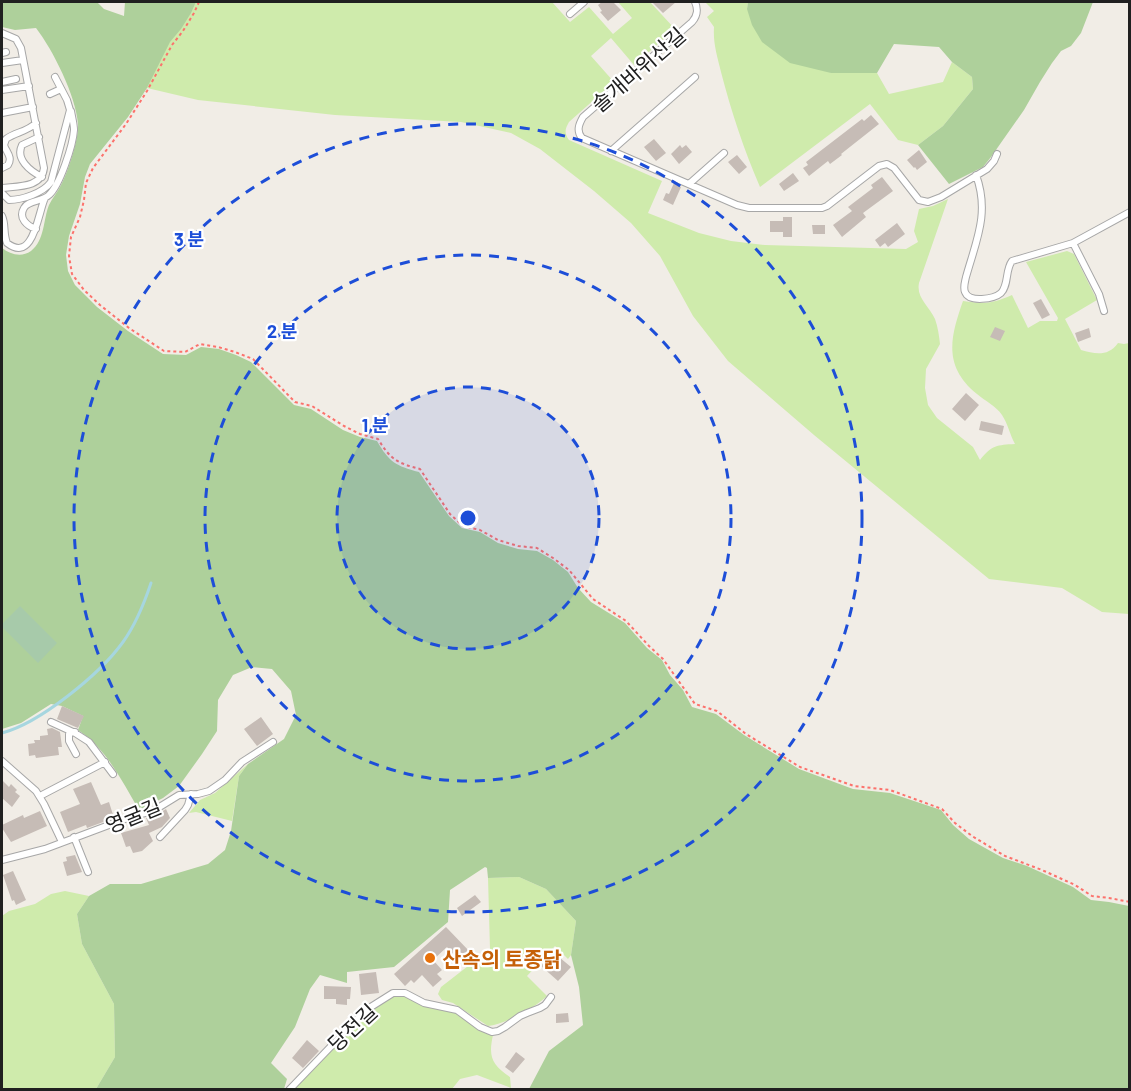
<svg xmlns="http://www.w3.org/2000/svg" width="1131" height="1091" viewBox="0 0 1131 1091" font-family="Barlow,'Noto Sans KR',sans-serif">
	<rect width="100%" height="100%" fill="#f1ede6"/>
	<path fill="#cfebac" d="M196 2H552L570 22 589 7 613 34 632 18 618 2H650L675 29 634 65 611 38 591 56 614 82 569 122C565 129 564 133 569 140L662 181 648 213 699 233 731 241 765 245 906 249 918 242 914 231 919 209 933 206 948 199 919 283C916 298 929 306 935 319 938 327 939 336 940 344L926 369 925 388 928 405 937 418 973 447 980 460C992 445 997 445 1015 444 1010 435 1008 424 1002 415 996 406 985 401 977 394 943 366 950 338 963 301 984 304 992 304 1012 295L1028 328 1040 321H1057L1058 318 1026 262 1067 251 1074 254 1097 300 1065 319 1081 350C1095 354 1108 357 1118 343L1124 344 1129 343V614L1102 612 1062 588 989 579 814 435 728 361 693 316 660 256 631 223 594 191 540 149 511 133 461 122 335 115 198 100 147 88C154 73 160 55 170 41 180 28 189 17 196 2Z
		M705 2H748L747 9 831 73H877L889 94 943 82 952 62 972 77 973 89 943 126 918 145 898 140 870 104 760 187C744 150 731 111 721 72 717 55 713 44 714 27L707 17 714 11Z
		M248 764 239 776 232 821 196 812 189 813 200 800 215 793Z
		M519 877 546 889 576 921 571 955 568 959 555 946 527 976 547 996C535 1008 505 1024 488 1026L453 1003 442 1000 438 994 441 987 490 949 488 878Z
		M65 891 89 896 77 914 82 944 114 1004 115 1057 96 1089H2V916L9 911 35 904 51 894Z
		M393 995 405 996 431 1008 455 1012 482 1031 493 1035C488 1057 492 1065 510 1077L511 1088 477 1075 460 1079 452 1089 293 1090 373 1008Z"/>
	<path fill="#aed09b" d="M2 2H97L104 9 124 16 125 2H196L191 13 181 29 170 42 147 88 128 117 90 164 85 177 80 204 69 236 66 255 68 271 75 285 97 307 128 331 163 354 186 355 201 347 219 349 236 355 251 362 294 405 311 409 343 430 360 437 377 441C389 462 396 466 419 472L449 516 462 528 480 532 498 543 518 549 537 551 553 560 568 572 578 588 591 602 625 623 647 648 662 660 670 675 683 690 692 707 716 714 744 735 799 769 853 789 890 793 941 810 953 825 969 839 1003 858 1027 866 1073 887 1091 900 1109 902 1129 906V1089H529L549 1051 583 1025 579 987 571 955 576 921 546 889 519 877 488 878 487 868 485 867 450 890 448 922 394 967 347 972V983L320 975 310 989 295 1027 271 1063 287 1079 284 1089H96L115 1057 114 1004 82 944 77 914 89 896 110 884H141L208 864 225 850 231 831 239 776 248 764 284 739 296 715 291 691 272 669 252 667 233 675 218 700 217 731 202 754 179 786 163 798 139 810C122 781 106 748 78 730L83 716 62 706 51 704 21 723 2 729V248C10 254 21 258 31 251 45 240 43 220 49 205 52 198 58 192 61 185 68 172 79 138 78 124 76 96 53 50 36 28L15 30 2 27Z
		M748 2H1093L1081 33 1071 46 1061 51 1052 63 1040 82 1024 110 991 157 983 167 949 184 918 145 943 126 973 89 972 77 952 62 939 47 894 44 877 73H831L790 63 762 42 752 25 747 9Z"/>
	<path fill="#a7caaa" d="M20 606 57 643 38 663 2 627V624Z"/>
	<g fill="none" stroke-linecap="round" stroke-linejoin="round">
		<path stroke="#a6d6df" stroke-width="3" d="M2 733C40 723 100 674 123 642 136 624 144 604 151 583"/>
	</g>
	<path fill="#c6bcb6" d="M602 2H613L621 10 608 21 600 12 602 11 598 5Z
		M652 2H676L663 13Z
		M871 115 879 124 841 154 842 155 830 164 828 161 809 176 803 168 808 165 806 162 862 119 864 121Z
		M654 139 666 153 656 161 644 147Z
		M680 145 682 148 686 145 692 152 679 164 671 154Z
		M919 150 927 162 917 170 915 167 914 168 907 160Z
		M737 155 747 167 739 174 728 162Z
		M793 173 799 181 784 191 779 184Z
		M882 177 893 191 863 213 866 217 842 237 833 225 852 211 848 207 873 188 871 185Z
		M674 183 681 187 673 205 663 200 666 193 669 194Z
		M783 217H792V237H783V232H770V221H783Z
		M897 223 905 234 888 247 885 243 880 247 875 240Z
		M812 225H825V234H813Z
		M1041 299 1050 315 1042 319 1033 303Z
		M995 327 1005 331 1000 341 990 337Z
		M1089 328 1091 337 1078 342 1075 333Z
		M966 393 979 405 965 421 952 409Z
		M981 421 1004 426 1002 435 979 430Z
		M62 706 84 716 78 728 57 719Z
		M261 717 273 734 257 746 244 729Z
		M52 728 60 732 62 747H58L59 755 36 758 35 755 29 756 28 744 35 743 34 740H40V736L48 735 47 729Z
		M2 780 9 787 11 784 17 790 15 792 20 796 12 807 2 798Z
		M91 782 101 805 109 802 114 818 87 828 86 825 68 832 60 812 80 804 73 789Z
		M166 809 170 818 162 827 149 833 153 841 142 851 133 853 130 846 126 847 121 833 149 825 146 818 155 816Z
		M40 811 47 826 11 842 2 828V825L23 815 24 818Z
		M75 855 82 872 67 876 63 862 67 861 66 857Z
		M13 871 26 900 16 905 14 900 12 901 3 875Z
		M475 895 481 902 462 916 457 908Z
		M446 927 471 953 460 962 447 947 433 960 442 970 437 974 442 979 433 987 422 975 414 983 411 980 405 986 394 974Z
		M553 952 571 967 558 981 541 966Z
		M376 972 379 993 361 995 359 974Z
		M324 986 351 987 350 999H347V1005L336 1004V999H324Z
		M568 1013 569 1022 556 1023V1014Z
		M307 1040 319 1051 303 1068 292 1058Z
		M516 1052 525 1059 513 1073 505 1067Z"/>
	<g fill="none" stroke-linecap="round" stroke-linejoin="round">
		<g stroke="#a7a7a7" stroke-width="8">
			<path id="service" d="M695 2C698 9 698 15 692 22L583 117C579 124 576 131 582 138L737 205 749 208H822L827 206 879 166 887 164 894 168 919 200 928 202 941 197 987 169 994 161 997 154
				M570 14 584 2
				M2 33 16 39 21 48 44 168C42 188 17 186 2 188
				M2 53 6 52
				M2 63 23 60
				M2 82 16 79
				M2 90 29 86
				M50 94 61 89
				M2 113 33 107
				M39 137 22 145C15 159 30 171 42 177
				M611 151 695 77
				M2 168 8 165C13 157 6 152 4 145L6 139C15 132 27 132 36 123
				M976 175C990 213 976 241 966 277 965 282 963 287 965 292 969 303 994 299 1001 293 1009 285 1005 270 1012 261L1073 243 1130 212
				M689 184 724 153
				M2 193 9 200C22 200 43 193 51 182L70 110 67 100 55 77
				M2 216C6 224 3 233 7 243 34 264 38 212 45 198
				M36 229C27 226 18 218 24 208 28 200 42 202 49 195 60 185 73 145 74 130 74 124 72 117 71 111
				M1073 243 1099 294 1104 311
				M51 722 75 733 89 742 113 774
				M75 732H71L69 734V741L76 754
				M2 761 36 791 44 804 62 842
				M40 796 105 762
				M74 837 88 872
				M160 837 185 810 188 805 191 794
				M2 860 45 849 133 816 153 811 179 795 198 794 209 791 225 780 242 762 273 742
				M289 1090 366 1010 393 993H405L424 1003 457 1010 480 1027 492 1032 498 1031 505 1027 520 1016 527 1013 540 1008 545 1005 551 997"/>
		</g>
		<path stroke="#fc726c" stroke-width="2" stroke-dasharray="3 3" stroke-linecap="butt" d="M199 2 194 13 183 31 172 45 147 91 126 124 93 168 86 183 84 200 80 217 71 237 69 256 72 274 84 290 100 305 129 328 164 351 185 352 200 344 218 347 235 352 253 359 295 402 312 406 344 426 360 434 378 439C391 460 397 463 420 469L450 514 463 526 480 530 498 540 518 546 537 548 553 558 569 570 593 599 626 621 649 646 663 659 695 704 717 711 746 734 800 767 854 786 890 790 942 809 955 823 972 836 1005 856 1042 870 1075 885 1092 896 1109 898 1130 902"/>
		<use href="#service" stroke="#fff" stroke-width="6"/>
	</g>
	<circle cx="468" cy="518" r="131" fill="#1d4ed8" fill-opacity=".12"/>
	<g fill="none" stroke="#1d4ed8" stroke-width="3" stroke-dasharray="10 8">
		<circle cx="468" cy="518" r="131"/>
		<circle cx="468" cy="518" r="263"/>
		<circle cx="468" cy="518" r="394"/>
	</g>
	<circle fill="#e8710a" stroke="#fff" stroke-width="2" cx="430" cy="958" r="6"/>
	<g text-anchor="middle" dominant-baseline="central" stroke-width="4.5" stroke-linejoin="round" paint-order="stroke">
		<g font-size="21" fill="#202020" stroke="#fff">
			<text transform="translate(638 69) rotate(-41)">솔개바위산길</text>
			<text transform="translate(133 815) rotate(-22)">영굴길</text>
			<text transform="translate(352 1027) rotate(-43)">당전길</text>
		</g>
		<g font-size="21" font-weight="bold" fill="#c56008" stroke="#fff" text-anchor="start">
			<text x="442" y="958">산속의 토종닭</text>
		</g>
	</g>
	<circle cx="468" cy="518" r="9" fill="#1d4ed8" stroke="#fff" stroke-width="3"/>
	<g font-size="18" text-anchor="middle" font-weight="bold" fill="#1d4ed8" stroke="#fff" stroke-width="4.5" stroke-linejoin="round" paint-order="stroke">
		<text x="189" y="246">3 분</text>
		<text x="282" y="338">2 분</text>
		<text x="375" y="432">1 분</text>
	</g>
	<rect width="1131" height="1091" fill="none" stroke="#202020" stroke-width="6"/>
</svg>
